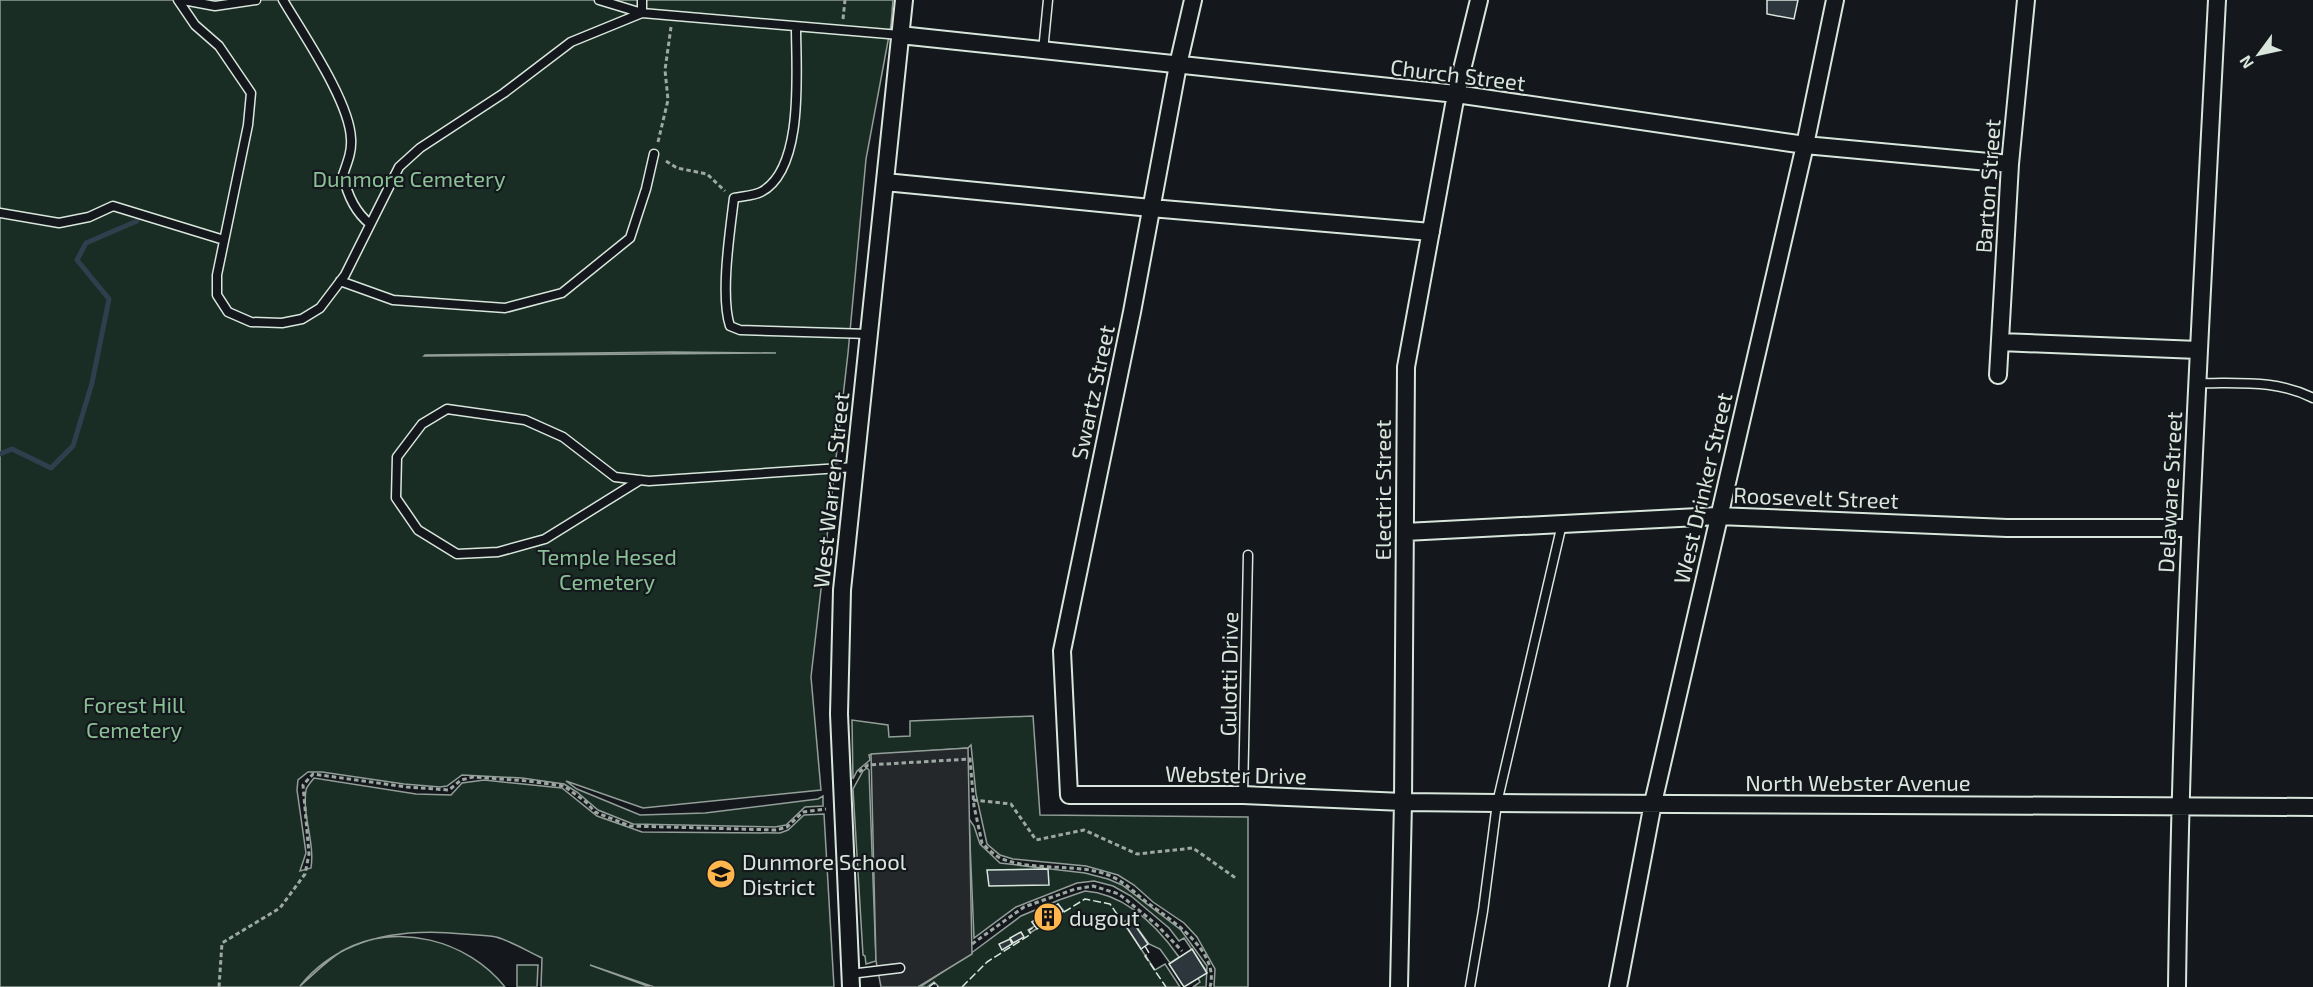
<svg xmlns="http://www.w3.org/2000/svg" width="2313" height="987" viewBox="0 0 2313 987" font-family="'Exo 2',sans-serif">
	<rect width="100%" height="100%" fill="#14181c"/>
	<path fill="#1a2d24" stroke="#939e99" stroke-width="1.5" fill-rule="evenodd" d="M0 0H893L891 25 866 159 848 353 811 677 821 790 643 808 566 781 577 789 640 815 705 813 818 799 823 796V806L805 807 786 825 775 827 633 824 598 810 577 792 564 784 522 778 462 775 447 786 440 787 404 784 322 772H308L298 780 297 790 306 853 300 871 311 868C315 842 302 816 306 790 307 786 311 782 314 778L416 794 451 795 462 783 484 780 562 788 597 816 642 832 780 833 788 830 804 815 824 814 834 987H654L590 965 650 987H541L542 958C527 951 511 941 496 937 485 935 474 935 463 934 403 928 340 936 300 986 314 974 326 961 342 951 396 921 468 940 505 987H0ZM672 352 776 353 424 356 425 355Z
		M1033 716 1040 815 1248 817V987H1214L1215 969 1197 937 1184 923 1153 902 1134 885 1118 875 1086 866 1013 859 1000 855 987 844 976 794 971 745 968 748 869 755 870 760 857 771 853 779 852 720 888 725 889 737 910 736V721Z
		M867 768 869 770 876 961 866 964 865 956 863 955 853 789 863 771Z
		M969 819 974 826 980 844 1000 863 1085 873 1108 879 1122 885 1181 930 1207 966 1206 987H1193L1200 982 1198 978 1207 972 1184 938 1179 941 1169 928 1131 896 1113 886 1094 881 1077 883 1016 907 974 938Z
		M1085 891C1125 894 1157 926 1179 957L1170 963 1160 949 1149 944 1130 918 1123 922 1155 970 1165 964 1180 987H939L934 982 927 987H920L970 954 1021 916 1059 900ZM1058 904 1064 911 1030 933 1028 930 1035 926 1032 922Z
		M517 965H538L537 987H517Z"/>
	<path fill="#24282b" stroke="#939e99" stroke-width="1.5" d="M968 748 972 954 918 987H881L876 961 871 754Z"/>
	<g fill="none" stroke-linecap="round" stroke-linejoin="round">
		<path stroke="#2f3f4d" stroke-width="5" d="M0 454 12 449 51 468 73 446 92 383 109 299 77 260 86 243 137 221"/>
	</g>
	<path fill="#2c363c" stroke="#d8e6dc" stroke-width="1.5" d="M1767 0H1798L1794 19 1767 14Z
		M1048 869 1049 885 989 886 987 870Z
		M1058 904 1063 911 1037 929 1032 922Z
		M1130 918 1148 944 1141 949 1124 923Z
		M1021 932 1024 937 1013 943 1010 938Z
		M1010 939 1012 944 1002 950 999 944Z
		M1192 949 1207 973 1184 987 1169 964Z"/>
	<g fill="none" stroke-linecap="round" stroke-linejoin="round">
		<g stroke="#d8e6dc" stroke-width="11">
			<path id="service" d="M178 0 195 25 219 46 251 93 248 125 217 275V295L228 312 251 322 282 323 302 319 320 308 345 275 399 167 420 148 504 93 571 42 642 13V0
				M183 0 215 6 256 0
				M283 0C303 34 350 102 351 139 352 152 347 163 343 175 347 194 354 211 370 224
				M599 0 642 13 900 35
				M796 27C796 69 805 169 761 192 753 196 742 196 734 198 730 231 720 296 730 326L740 330 869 334
				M1043 51 1048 0
				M0 213 59 223 89 217 113 206 224 240
				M340 281 393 300 505 308 562 293 630 238 646 189 654 154
				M2197 383C2237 384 2276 379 2313 398
				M640 480 545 539 498 552 457 554 418 530 396 498 397 457 422 424 447 409 525 420 563 437 615 477 640 480 649 481 855 467
				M1243 795 1248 555
				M850 974 900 968
				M1470 987 1483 911 1497 803 1562 524"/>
		</g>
		<g stroke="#d8e6dc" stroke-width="20">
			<path id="minor" d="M1193 0 1178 65 1132 312 1062 651 1069 795H1243L1403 802 1497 803 2313 807
				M900 35 1456 94 1805 145 2010 164
				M885 182 1151 208 1431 232
				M2000 342 2198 350
				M1998 375 2010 164 2026 0
				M1405 532 1718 516 2007 528H2189
				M851 987 839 714 842 590 904 0
				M1399 987 1403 802 1406 367 1456 94 1479 0
				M1618 987 1653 803 1805 145 1835 0
				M2177 987C2181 658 2200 329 2217 0"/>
		</g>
		<path stroke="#9da8a2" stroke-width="3" stroke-dasharray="4.5 3" stroke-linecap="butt" d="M843 19 845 0
			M658 142 668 100 665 70 671 27
			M666 161 677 168 707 174 725 191
			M859 772 868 765 970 759 974 806 982 843C987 848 993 854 1000 858 1030 871 1068 864 1099 872 1122 878 1132 891 1149 904 1173 921 1220 952 1210 987
			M973 800 1011 804 1036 840 1084 830 1137 854 1193 848 1237 879
			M972 944 1024 907 1075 889 1093 886 1119 894 1157 925 1182 951
			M219 987 222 943 280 908 305 874 309 854 303 785 313 774 407 787 449 790 461 780 473 777 528 781 564 786 586 802 595 812 630 826 776 830 787 827 803 812 826 809"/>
		<use href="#service" stroke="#14181c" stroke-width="8"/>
		<use href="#minor" stroke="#14181c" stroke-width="16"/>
		<path stroke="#d8e6dc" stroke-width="1.5" stroke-dasharray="8 3" stroke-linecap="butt" d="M1064 912 1085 899 1110 904 1126 927
			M1145 946 1149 953 1145 956 1166 987
			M929 987 934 983 938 987
			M962 987 987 962 1031 934 1029 930 1035 927"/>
	</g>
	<defs>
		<g id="school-disc" transform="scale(1.5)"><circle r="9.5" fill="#ffb74d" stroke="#14181c"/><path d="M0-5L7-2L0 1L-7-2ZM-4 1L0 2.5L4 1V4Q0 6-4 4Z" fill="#111"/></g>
		<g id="building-disc" transform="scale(1.5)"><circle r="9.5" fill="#ffb74d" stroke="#14181c"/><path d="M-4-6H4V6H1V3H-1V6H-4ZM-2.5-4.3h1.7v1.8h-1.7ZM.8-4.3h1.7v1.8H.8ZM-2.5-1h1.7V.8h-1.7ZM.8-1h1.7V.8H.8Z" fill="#111"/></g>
	</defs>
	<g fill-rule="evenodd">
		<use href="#school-disc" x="721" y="874"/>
		<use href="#building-disc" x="1048" y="917"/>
	</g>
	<g text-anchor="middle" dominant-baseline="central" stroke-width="4.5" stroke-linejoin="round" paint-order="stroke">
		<g font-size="22" fill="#d8e6dc" stroke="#14181c">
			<text transform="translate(1458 74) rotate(7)">Church Street</text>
			<text transform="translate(1987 186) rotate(-86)">Barton Street</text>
			<text transform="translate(1092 392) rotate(-78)">Swartz Street</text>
			<text transform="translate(1702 488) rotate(-77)">West Drinker Street</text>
			<text transform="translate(830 490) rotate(-84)">West Warren Street</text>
			<text transform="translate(1382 490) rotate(-90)">Electric Street</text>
			<text transform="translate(2169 492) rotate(-87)">Delaware Street</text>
			<text transform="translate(1816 497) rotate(2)">Roosevelt Street</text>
			<text transform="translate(1228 674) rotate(-89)">Gulotti Drive</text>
			<text transform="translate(1236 774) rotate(1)">Webster Drive</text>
			<text x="1858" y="782">North Webster Avenue</text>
		</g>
		<g font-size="22" fill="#8ac095" stroke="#14181c">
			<text x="409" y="178">Dunmore Cemetery</text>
			<text x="607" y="556">Temple Hesed<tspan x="607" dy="25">Cemetery</tspan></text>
			<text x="134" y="704">Forest Hill<tspan x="134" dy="25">Cemetery</tspan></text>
		</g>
		<g font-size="22" fill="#d8e6dc" stroke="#14181c" text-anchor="start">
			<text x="742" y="861">Dunmore School<tspan x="742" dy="25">District</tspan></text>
			<text x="1069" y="917">dugout</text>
		</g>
	</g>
	<g transform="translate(2259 54) rotate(237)" stroke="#14181c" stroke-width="4.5" paint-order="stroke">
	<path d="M0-4.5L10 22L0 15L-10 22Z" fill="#d8e6dc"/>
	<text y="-9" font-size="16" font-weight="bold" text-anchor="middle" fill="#d8e6dc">N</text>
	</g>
</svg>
